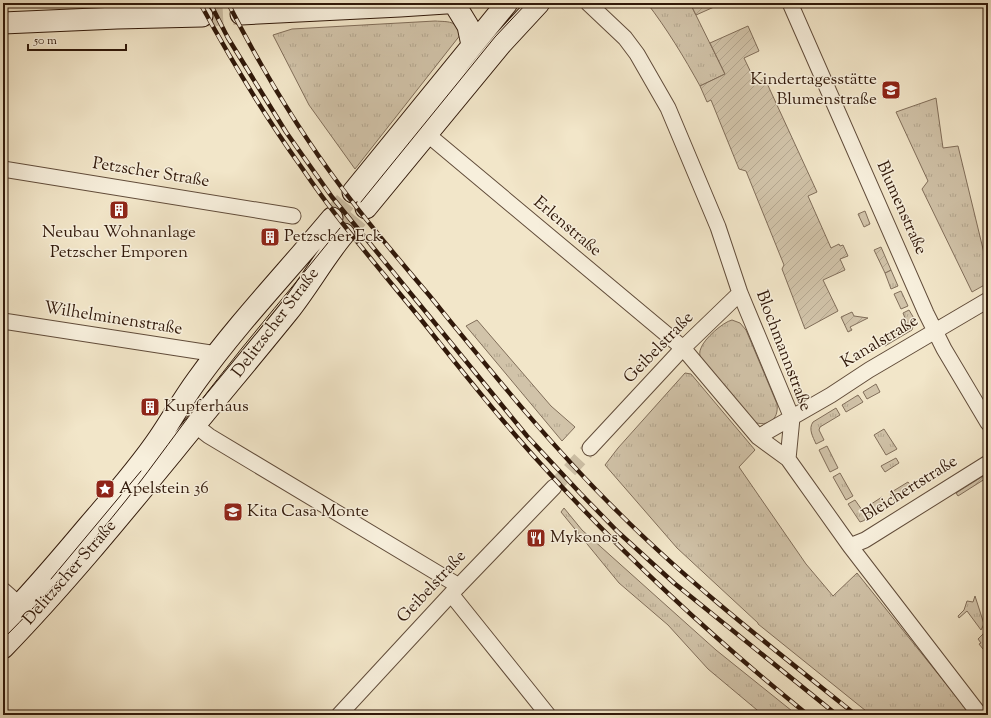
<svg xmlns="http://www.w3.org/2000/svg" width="991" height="718" viewBox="0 0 991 718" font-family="'Sorts Mill Goudy',serif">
	<defs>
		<pattern id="grass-tufts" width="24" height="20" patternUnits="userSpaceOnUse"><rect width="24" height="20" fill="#d1c3a9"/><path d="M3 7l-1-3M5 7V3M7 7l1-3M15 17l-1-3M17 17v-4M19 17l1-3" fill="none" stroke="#b4a790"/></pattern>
		<pattern id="garden-furrows" width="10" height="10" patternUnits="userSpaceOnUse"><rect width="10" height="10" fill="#d1c3a9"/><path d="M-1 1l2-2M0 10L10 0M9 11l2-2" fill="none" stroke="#b4a790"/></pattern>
	</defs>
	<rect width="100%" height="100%" fill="#f2e6c9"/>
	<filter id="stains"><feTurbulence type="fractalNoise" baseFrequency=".005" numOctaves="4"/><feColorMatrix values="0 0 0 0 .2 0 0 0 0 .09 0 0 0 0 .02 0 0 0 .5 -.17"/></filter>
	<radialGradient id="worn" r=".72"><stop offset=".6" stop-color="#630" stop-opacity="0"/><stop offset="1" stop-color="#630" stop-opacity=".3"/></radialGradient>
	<path fill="url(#grass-tufts)" stroke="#816e5a" d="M647 3H690L725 74 700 86C684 57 667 29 647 3Z
		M435 21C449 22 455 20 461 34L355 169 309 105 273 35 292 29Z
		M936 98 943 148 958 146 984 253H988V283L972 292 922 189 928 181 896 112Z
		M865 211 870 224 864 227 858 214Z
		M891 270 898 286 891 289 885 273Z
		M901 291 908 306 901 309 894 294Z
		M909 310 915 320 912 330 885 346 881 339 907 323 903 313Z
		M477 320 551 406 575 427 562 441 466 326Z
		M732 320 740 323 746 330 777 404C779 420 768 427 753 422L700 358C700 355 699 352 701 348 704 339 723 322 732 320Z
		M685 373 691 374 755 450 739 467 806 564 833 596 857 573 971 715H871L758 624V623L677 548 605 465 618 448Z
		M876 384 880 392 867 399 863 392Z
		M858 395 863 402 846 412 842 405Z
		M836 408 840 415 820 427 819 430 824 440 816 444C813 437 808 429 813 422Z
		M884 429 897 449 886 455 874 435Z
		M827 446 838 468 830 472 819 450Z
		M896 458 899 463 885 472 881 466Z
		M840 473 853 496 846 500 833 477Z
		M908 482 914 490 895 502 890 493Z
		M882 497 888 506 863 521 860 522 848 504 855 500 862 510Z
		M564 508 582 530 716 650 797 715H763L708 669 668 625 619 583 561 512Z
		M975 596 984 624 981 630 967 611 959 618 958 616 964 610 967 601 973 602Z
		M987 628 988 630V645L983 649 979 644 981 643 978 639 983 634Z"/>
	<path fill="url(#garden-furrows)" stroke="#816e5a" d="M690 3H723L696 15Z
		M748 26 759 51 744 58 756 83 765 79 817 192 808 196 831 248 839 244 840 246 843 245 848 256 840 259 845 270 823 280 838 311 805 329 782 269 784 265 746 171 739 169 711 100 707 102 700 86 725 74 710 43Z
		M881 247 891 270 885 273 874 250Z
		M852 312 854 316 868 318 850 327 852 330 848 332 841 317Z
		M988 473V477L958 496 956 493Z"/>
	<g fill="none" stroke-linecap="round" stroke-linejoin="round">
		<path stroke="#cbbda3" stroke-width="15" stroke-dasharray="15 8" stroke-linecap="butt" d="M554 487 590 448"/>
		<path stroke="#cbbda3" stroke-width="21" stroke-dasharray="21 10" stroke-linecap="butt" d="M202 16 241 14
			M332 218 353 192
			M344 234 366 208"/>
		<g stroke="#614c3a" stroke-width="17">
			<path id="street" d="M588 3 625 38 637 54 668 108 718 227 740 293 792 418 788 459
				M790 3 926 313 944 349 988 423
				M427 134 683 348 758 437 788 459 850 546 980 715
				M3 169 293 216
				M3 321 217 354
				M195 425 209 436 459 586
				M758 437 831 395 869 370 988 300
				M590 448 683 348 740 293
				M850 546 865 540 988 463
				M3 590 20 605
				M451 594 548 715
				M339 715 451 594 554 487"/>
		</g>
		<g stroke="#31190a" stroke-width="23">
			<path id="secondary" d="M454 3 468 26 472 45
				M241 14 400 6 446 3
				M3 23 117 18 202 16
				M353 192 507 3
				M366 208 502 43 539 3
				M3 622C33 592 61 558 89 525 113 497 138 469 159 438 172 419 183 399 197 380 238 323 287 272 332 218
				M3 648C63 586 118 519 173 452 211 405 250 359 288 312 308 287 324 258 344 234"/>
		</g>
		<use href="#street" stroke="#f7efdc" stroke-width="15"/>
		<use href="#secondary" stroke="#f7efdc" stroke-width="21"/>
		<path stroke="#31190a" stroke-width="1" d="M361 202 495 37 527 3
			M51 579 141 471
			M3 639C47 595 88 548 127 499 155 463 181 426 209 390 251 335 297 282 340 228"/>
		<g stroke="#31190a" stroke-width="4.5">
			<path id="rail" d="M200 3C231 60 264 115 302 168 337 220 379 268 419 317 458 366 497 416 540 463 622 554 713 638 808 715
				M210 3 228 38 265 98 286 132 332 197 527 436 580 493 618 532 674 583 837 715
				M228 3C260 66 299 131 341 187 369 224 399 260 429 295 490 370 550 445 619 513 692 586 775 650 856 715"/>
		</g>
		<use href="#rail" stroke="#f7efdc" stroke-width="3" stroke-dasharray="9" stroke-linecap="butt"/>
	</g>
	<defs>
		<g id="school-square" transform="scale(1)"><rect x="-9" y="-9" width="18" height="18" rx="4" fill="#8f2418" stroke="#f7efdc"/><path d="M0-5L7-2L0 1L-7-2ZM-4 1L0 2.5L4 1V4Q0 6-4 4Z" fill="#fff"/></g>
		<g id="building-square" transform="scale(1)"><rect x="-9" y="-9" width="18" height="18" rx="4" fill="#8f2418" stroke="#f7efdc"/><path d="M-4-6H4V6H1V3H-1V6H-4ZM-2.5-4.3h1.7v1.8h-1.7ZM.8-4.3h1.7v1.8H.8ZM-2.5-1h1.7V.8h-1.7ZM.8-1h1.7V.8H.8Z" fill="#fff"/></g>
		<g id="sight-square" transform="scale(1)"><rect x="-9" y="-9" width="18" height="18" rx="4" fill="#8f2418" stroke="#f7efdc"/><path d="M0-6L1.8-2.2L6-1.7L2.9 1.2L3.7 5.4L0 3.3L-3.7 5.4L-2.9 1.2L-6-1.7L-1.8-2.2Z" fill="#fff"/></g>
		<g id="restaurant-square" transform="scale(1)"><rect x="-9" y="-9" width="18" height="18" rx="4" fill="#8f2418" stroke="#f7efdc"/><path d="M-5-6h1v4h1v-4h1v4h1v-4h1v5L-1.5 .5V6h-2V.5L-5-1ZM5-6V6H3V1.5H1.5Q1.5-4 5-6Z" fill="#fff"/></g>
	</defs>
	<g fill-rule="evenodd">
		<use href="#school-square" x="891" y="90"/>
		<use href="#building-square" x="119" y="210"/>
		<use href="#building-square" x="270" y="237"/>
		<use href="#building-square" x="150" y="407"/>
		<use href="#sight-square" x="105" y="489"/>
		<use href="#school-square" x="233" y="512"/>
		<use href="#restaurant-square" x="536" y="538"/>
	</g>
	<g text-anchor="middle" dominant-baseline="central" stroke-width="3" stroke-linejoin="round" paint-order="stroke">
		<g font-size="17" fill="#31190a" stroke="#f7efdc" text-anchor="start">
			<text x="877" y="80" text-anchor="end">Kindertagesstätte<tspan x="877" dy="20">Blumenstraße</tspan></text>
			<text x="119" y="233" text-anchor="middle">Neubau Wohnanlage<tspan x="119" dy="20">Petzscher Emporen</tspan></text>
			<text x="284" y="237">Petzscher Eck</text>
			<text x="164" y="407">Kupferhaus</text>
			<text x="119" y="489">Apelstein 36</text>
			<text x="247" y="512">Kita Casa Monte</text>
			<text x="550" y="538">Mykonos</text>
		</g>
		<g font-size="17" fill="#31190a" stroke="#f7efdc">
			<text transform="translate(151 173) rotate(9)">Petzscher Straße</text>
			<text transform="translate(901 208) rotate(66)">Blumenstraße</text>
			<text transform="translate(567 227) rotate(40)">Erlenstraße</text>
			<text transform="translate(113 319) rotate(9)">Wilhelminenstraße</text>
			<text transform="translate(276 323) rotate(-53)">Delitzscher Straße</text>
			<text transform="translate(880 342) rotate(-31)">Kanalstraße</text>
			<text transform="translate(659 348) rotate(-46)">Geibelstraße</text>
			<text transform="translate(783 351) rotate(69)">Blochmannstraße</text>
			<text transform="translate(910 489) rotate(-32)">Bleichertstraße</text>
			<text transform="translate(70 573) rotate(-49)">Delitzscher Straße</text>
			<text transform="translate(432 587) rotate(-47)">Geibelstraße</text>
		</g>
	</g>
	<rect width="991" height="718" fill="none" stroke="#f2e6c9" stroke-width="16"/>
	<rect x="4" y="4" width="983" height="710" fill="none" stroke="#31190a" stroke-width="2"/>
	<rect x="8" y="8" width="975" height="702" fill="none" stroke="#31190a"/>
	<path d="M28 44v6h98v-6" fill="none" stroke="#31190a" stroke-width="2"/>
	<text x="34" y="44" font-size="12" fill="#31190a" stroke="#f7efdc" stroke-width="3" paint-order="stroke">50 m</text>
	<rect width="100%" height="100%" filter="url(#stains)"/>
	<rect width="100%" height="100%" fill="url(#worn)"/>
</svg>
